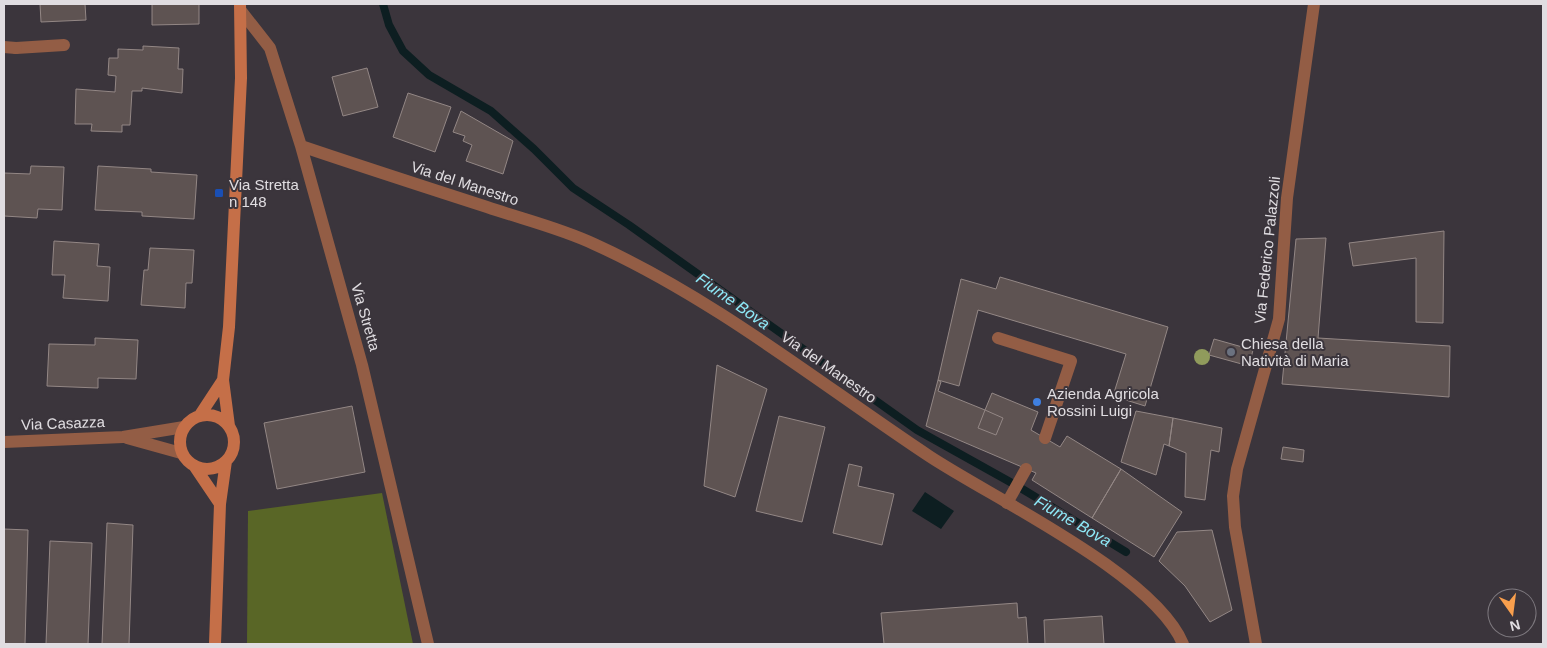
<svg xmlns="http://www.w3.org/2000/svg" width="1547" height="648" viewBox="0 0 1547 648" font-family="Arial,sans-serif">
	<rect width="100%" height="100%" fill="#3b353c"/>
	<path fill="#596626" d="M382 493 413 644H247L248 511Z"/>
	<path fill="#0d1e21" d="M925 492 954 511 941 529 912 511Z"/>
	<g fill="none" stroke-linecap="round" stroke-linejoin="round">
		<path stroke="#0d1e21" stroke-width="8" d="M383 4 389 25 403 51 429 75 491 111 534 149 573 188 629 225 917 430 1019 487 1126 552"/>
	</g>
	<path fill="#5e5352" stroke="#938785" d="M40 4H85L86 20 41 22Z
		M152 4H199V24L152 25Z
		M143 46 179 48 178 69H183L182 93 142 88V91H132L130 125H122V132L91 131 92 124H75L76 89 115 92 116 76 108 75 109 58H118V49L143 50Z
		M367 68 378 107 343 116 332 77Z
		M408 93 451 107 435 152 393 137Z
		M461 111 513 141 503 174 466 161 472 145 463 141 465 136 453 132Z
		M31 166 64 167 62 210 38 209 37 218 4 216V173L30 174Z
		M98 166 151 169V172L197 175 194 219 142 216V212L95 210Z
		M1444 231 1443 323 1416 322V258L1353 266 1349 243Z
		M1326 238 1318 338 1450 346 1449 397 1282 384 1296 239Z
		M54 241 99 244 97 266 110 267 108 301 63 298 65 275H52Z
		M150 248 194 250 192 283H186L185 308 141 305 144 270H148Z
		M1000 277 1168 327 1145 406 1113 396 1126 354 978 310 959 386 938 380 961 279 996 289Z
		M95 338 138 340 136 379 98 378V388L47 386 49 344 95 345Z
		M1214 339 1253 350 1249 366 1209 355Z
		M717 365 767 389 735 497 704 486Z
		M938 380 941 382 938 391 985 410 992 393 1038 412 1031 430 1060 447 1067 436 1121 469 1092 518 1032 480 1036 473 926 426Z
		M352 406 365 472 277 489 264 423Z
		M985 410 1003 418 996 435 978 428Z
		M1136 411 1173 418 1169 446 1164 444 1156 475 1121 462Z
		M779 416 825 427 802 522 756 511Z
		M1173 418 1222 428 1219 452 1211 450 1205 500 1185 497 1186 453 1169 446Z
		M1283 447 1304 450 1303 462 1281 459Z
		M849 464 862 467 858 486 894 494 882 545 833 533Z
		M1121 469 1182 512 1154 557 1092 518Z
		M107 523 133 525 129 644H102Z
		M4 529 28 530 25 644H4Z
		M1212 530 1232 610 1210 622 1185 586 1159 561 1177 532Z
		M50 541 92 543 88 644H46Z
		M1017 603 1018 618 1026 617 1028 644H884L881 613Z
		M1102 616 1104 644H1045L1044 620Z"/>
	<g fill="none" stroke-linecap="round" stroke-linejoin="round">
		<path stroke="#935d45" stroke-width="12" d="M16 48 64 45
			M998 338 1071 361 1045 438
			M1007 503 1026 469"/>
		<path stroke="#935d45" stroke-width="12" d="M241 11 270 48 301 146 362 365 428 644
			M4 47 16 48
			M301 146C363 167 425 187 487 207 522 219 560 228 594 244 715 299 819 383 929 456 994 499 1154 574 1183 644
			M127 438 181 453
			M4 442 123 437 184 427
			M1256 644 1235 527 1233 496 1237 469 1279 319 1287 198 1314 4"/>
		<path stroke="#c56f48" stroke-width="12" d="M180 442a27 27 0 1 1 54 0a27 27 0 1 1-54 0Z
			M200 415 223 380
			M229 426 223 380 229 327 241 78 240 4
			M195 467 220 504
			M215 644 220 504 226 461"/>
	</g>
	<circle fill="#909b5c" cx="1202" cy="357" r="8"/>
	<rect fill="#1a4fb4" stroke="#3b353c" stroke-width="2" x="214" y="188" width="10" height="10" rx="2.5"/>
	<circle fill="#6b7280" stroke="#3b353c" stroke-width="2" cx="1231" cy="352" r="5"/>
	<circle fill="#3f7fe0" stroke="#3b353c" stroke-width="2" cx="1037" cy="402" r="5"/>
	<g text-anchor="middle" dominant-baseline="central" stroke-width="4" stroke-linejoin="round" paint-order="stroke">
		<g font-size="15" fill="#e0dde1" stroke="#3b353c">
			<text transform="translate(465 183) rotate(18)">Via del Manestro</text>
			<text transform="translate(1267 250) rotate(-84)">Via Federico Palazzoli</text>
			<text transform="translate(366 317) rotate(74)">Via Stretta</text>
			<text transform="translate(829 367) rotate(35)">Via del Manestro</text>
			<text transform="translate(63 423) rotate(-2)">Via Casazza</text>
		</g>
		<g font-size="15" fill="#e0dde1" stroke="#3b353c" text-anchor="start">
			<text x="229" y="184">Via Stretta<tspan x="229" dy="17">n 148</tspan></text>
			<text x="1241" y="343">Chiesa della<tspan x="1241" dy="17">Natività di Maria</tspan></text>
			<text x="1047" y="393">Azienda Agricola<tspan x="1047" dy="17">Rossini Luigi</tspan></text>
		</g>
		<g font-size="16" font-style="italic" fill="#8ee9f8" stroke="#3b353c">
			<text transform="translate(733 301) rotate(35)">Fiume Bova</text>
			<text transform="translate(1073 521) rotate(30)">Fiume Bova</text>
		</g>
	</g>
	<rect width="1547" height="648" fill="none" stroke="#e0dde1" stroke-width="10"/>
	<g transform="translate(1512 613) rotate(166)"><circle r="24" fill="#3b353c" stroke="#7d787e"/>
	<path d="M0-4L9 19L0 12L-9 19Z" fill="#f99f4d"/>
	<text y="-8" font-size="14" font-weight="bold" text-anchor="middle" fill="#e0dde1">N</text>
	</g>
</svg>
